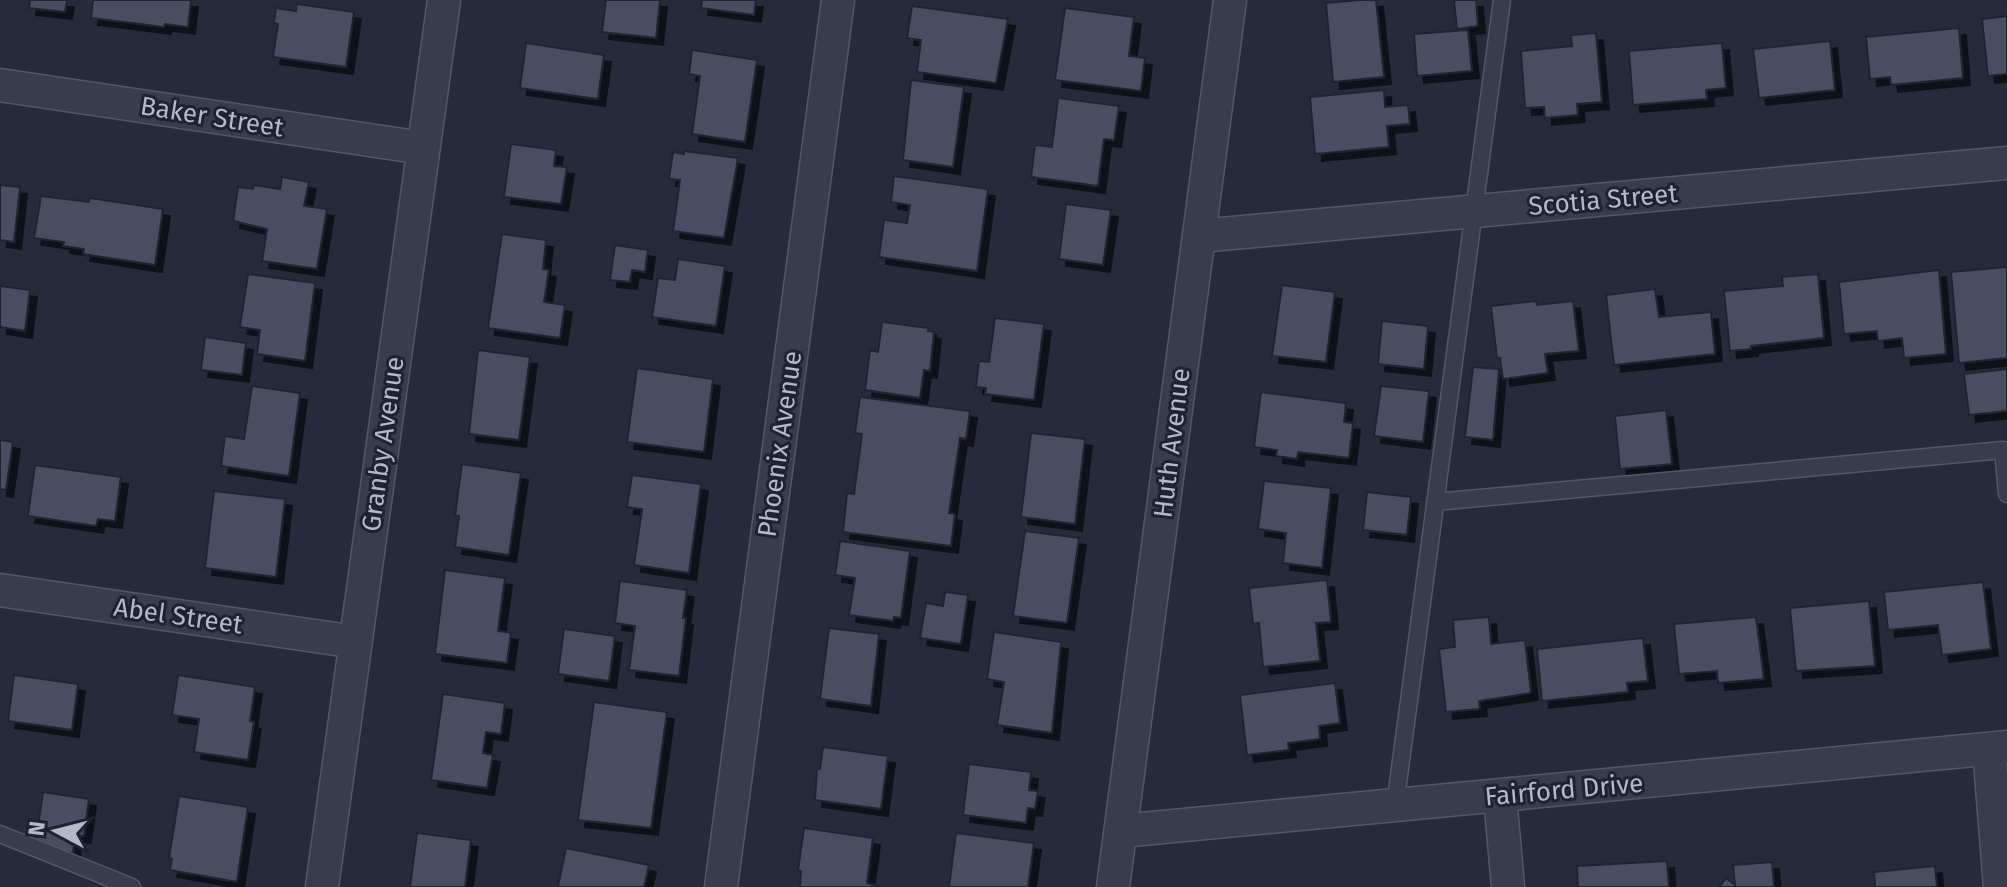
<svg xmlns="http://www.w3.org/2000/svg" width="2007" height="887" viewBox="0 0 2007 887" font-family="'Fira Sans',sans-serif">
	<defs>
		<filter id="shadow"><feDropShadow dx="7" dy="7" stdDeviation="0" flood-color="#0009"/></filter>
	</defs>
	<rect width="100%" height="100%" fill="#252b3b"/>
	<path fill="#494e62" stroke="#1f2532" stroke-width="2" filter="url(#shadow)" d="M30 0H67L65 12 29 8Z
		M93 0H191L188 27 165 24 164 27 91 18Z
		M606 0H660L656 38 602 32Z
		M702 0H756L754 15 701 8Z
		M1360 0H1376L1384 77 1333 82 1326 3Z
		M1454 0H1476L1478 26 1457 29Z
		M297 4 354 12 346 67 273 57 278 24 274 23 276 8 296 11Z
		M912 6 1008 19 996 83 917 72 921 40 907 38Z
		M1065 8 1134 17 1129 56 1145 58 1141 91 1055 80Z
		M2007 16V74L1988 76 1982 19Z
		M1959 28 1963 78 1891 85 1890 77 1870 79 1866 37Z
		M1468 30 1472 71 1417 76 1414 34Z
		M1596 33 1602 102 1577 104 1578 115 1545 118 1544 107 1525 108 1521 51 1572 46 1571 35Z
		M1830 41 1835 90 1759 98 1753 49Z
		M526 43 604 55 598 99 520 88Z
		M1722 43 1726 88 1706 90 1707 99 1633 105 1629 51Z
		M692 50 757 60 745 142 692 134 700 76 689 74Z
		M911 80 964 87 953 167 903 160Z
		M1384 90 1385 107 1408 105 1410 124 1387 126 1389 147 1315 154 1310 97Z
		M1058 98 1119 106 1114 140 1104 139 1098 186 1031 177 1035 145 1052 147Z
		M511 144 556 150 554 166 567 167 561 204 504 197Z
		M684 151 738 158 724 238 673 231 680 180 669 179 673 152 684 154Z
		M894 176 988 189 977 271 879 257 884 220 907 223 910 205 891 202Z
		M282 177 309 182 304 206 327 209 317 269 262 261 267 229 233 221 238 187 253 189 254 185 280 189Z
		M0 185 20 187 14 242 0 240Z
		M41 196 89 202 90 198 163 209 155 265 83 254 84 249 63 246 64 242 34 238Z
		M1066 204 1111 210 1103 265 1059 259Z
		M502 234 546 240 543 269 549 270 544 302 565 305 560 338 488 328Z
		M615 245 648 250 645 272 632 270 630 282 610 280Z
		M678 259 725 266 716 326 652 317 658 278 675 280Z
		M2007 267V358L1959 363 1951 272Z
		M1939 270 1946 354 1904 358 1902 338 1878 341 1877 331 1844 334 1839 282Z
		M248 274 315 283 305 361 257 354 260 330 240 327Z
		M1818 274 1824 338 1751 346V349L1730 351 1724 291 1783 286 1782 277Z
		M1282 285 1335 292 1326 362 1272 356Z
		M0 286 30 290 25 331 0 327Z
		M1655 289 1659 317 1711 312 1715 354 1614 365 1606 295Z
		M1536 301 1537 305 1573 301 1579 351 1545 354 1548 373 1503 379 1500 358H1497L1491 306Z
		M995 318 1044 324 1034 400 985 394 986 388 976 387 979 361 989 362Z
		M1382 321 1428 326 1424 369 1378 364Z
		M882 322 929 328 928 331 934 332 930 371 924 370 920 398 865 390 870 350 878 352Z
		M205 337 246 343 242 375 201 370Z
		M478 350 530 357 519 440 469 434Z
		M1473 367 1499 369 1493 440 1465 437Z
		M637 368 713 379 704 452 627 442Z
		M2007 369V411L1969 415 1964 374Z
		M252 386 300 393 289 476 221 466 225 436 244 439Z
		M1381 386 1429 391 1423 442 1374 436Z
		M1261 392 1346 403 1344 422 1353 423 1349 458 1298 452 1297 459 1276 456 1277 450 1254 447Z
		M860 397 970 411 966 439 960 438 949 513 955 514 951 546 843 532 847 493 854 494 862 434 855 433Z
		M1666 410 1672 464 1620 469 1615 416Z
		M1031 433 1085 439 1075 524 1021 517Z
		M0 440 13 442 6 490 0 489Z
		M462 464 521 473 509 555 455 547 459 516 455 515Z
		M35 465 121 477 115 521 98 519 96 526 28 516Z
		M632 475 701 484 689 573 634 565 642 509 627 507Z
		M1264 481 1331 488 1322 568 1283 563 1286 533 1258 529Z
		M214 491 285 499 276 577 205 568Z
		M1367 492 1411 497 1407 535 1363 530Z
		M1025 531 1079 538 1067 623 1013 616Z
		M840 541 910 551 901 618 894 617 893 621 849 615 855 578 835 575Z
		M445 570 505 578 498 631 511 633 507 663 435 654Z
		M1327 580 1331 622 1316 623 1320 661 1263 667 1259 623 1253 624 1249 588Z
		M620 581 687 590 683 618H686L679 676 629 670 635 626 615 623Z
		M1983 582 1991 649 1942 655 1938 625 1888 630 1884 592Z
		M945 592 968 595 961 644 920 638 926 603 943 606Z
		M1869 601 1875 666 1796 671 1790 608Z
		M1489 617 1491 644 1525 640 1531 693 1479 701 1480 709 1446 712 1439 649 1455 647 1453 620Z
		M1756 617 1764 679 1718 683 1717 671 1679 674 1674 624Z
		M829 628 879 634 871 706 820 699Z
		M564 629 615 636 609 681 558 674Z
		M994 632 1061 642 1052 733 997 725 1004 682 987 679Z
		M1643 638 1648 681 1627 683 1628 692 1542 701 1537 649Z
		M14 675 78 684 72 730 8 721Z
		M178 675 255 687 250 721 254 722 248 760 194 752 199 719 172 715Z
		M1335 683 1340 723 1319 726 1320 739 1288 743 1289 750 1247 755 1240 695Z
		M443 694 505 703 501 734 486 732 483 753 493 755 487 788 431 780Z
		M594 702 667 712 651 828 578 820Z
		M823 747 888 756 881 809 815 800 817 768 820 769Z
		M969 764 1031 772 1029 790 1038 791 1035 809 1028 808 1026 823 963 815Z
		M43 792 89 799 84 836 75 835 73 853 35 847Z
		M179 796 248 807 237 882 170 870 172 859 169 858Z
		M804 828 873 838 867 883 881 887H800L801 871 798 870Z
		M417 833 471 840 465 887H410Z
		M956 833 1034 843 1028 887H949Z
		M566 848 649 865 644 887H558Z
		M1667 861 1669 887H1578L1577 866Z
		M1772 862 1774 887H1719L1726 878 1735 885 1733 865Z
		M1935 866 1937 887H1871L1875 886 1874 872Z"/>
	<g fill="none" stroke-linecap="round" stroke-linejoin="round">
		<g stroke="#535866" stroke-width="19">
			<path id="service" d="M1435 502 2003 450 2007 494
				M1395 806 1502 0
				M0 834 132 887"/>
		</g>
		<g stroke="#535866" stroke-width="35">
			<path id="minor" d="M0 85 423 148
				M1199 236 2007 163
				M0 590 356 642
				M1989 749 2000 887
				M1500 796 1508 887
				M1121 831 2007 747
				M322 887 444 0
				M721 887 838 0
				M1113 887 1230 0"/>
		</g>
		<use href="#service" stroke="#383d4c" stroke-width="16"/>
		<use href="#minor" stroke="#383d4c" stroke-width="32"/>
	</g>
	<g text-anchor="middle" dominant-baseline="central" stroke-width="6" stroke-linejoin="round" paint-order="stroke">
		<g font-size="26" fill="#b4b8c7" stroke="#1d2330">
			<text transform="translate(212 117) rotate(9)">Baker Street</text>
			<text transform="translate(1603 200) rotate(-5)">Scotia Street</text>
			<text transform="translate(1172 443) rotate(-83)">Huth Avenue</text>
			<text transform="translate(383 444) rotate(-82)">Granby Avenue</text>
			<text transform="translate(780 444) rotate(-82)">Phoenix Avenue</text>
			<text transform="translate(178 616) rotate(8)">Abel Street</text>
			<text transform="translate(1564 790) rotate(-5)">Fairford Drive</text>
		</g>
	</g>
	<g transform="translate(56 831) rotate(277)" stroke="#1d2330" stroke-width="6" paint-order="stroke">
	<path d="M0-6L14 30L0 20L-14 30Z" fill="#b4b8c7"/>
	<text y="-12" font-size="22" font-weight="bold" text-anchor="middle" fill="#b4b8c7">N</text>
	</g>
</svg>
